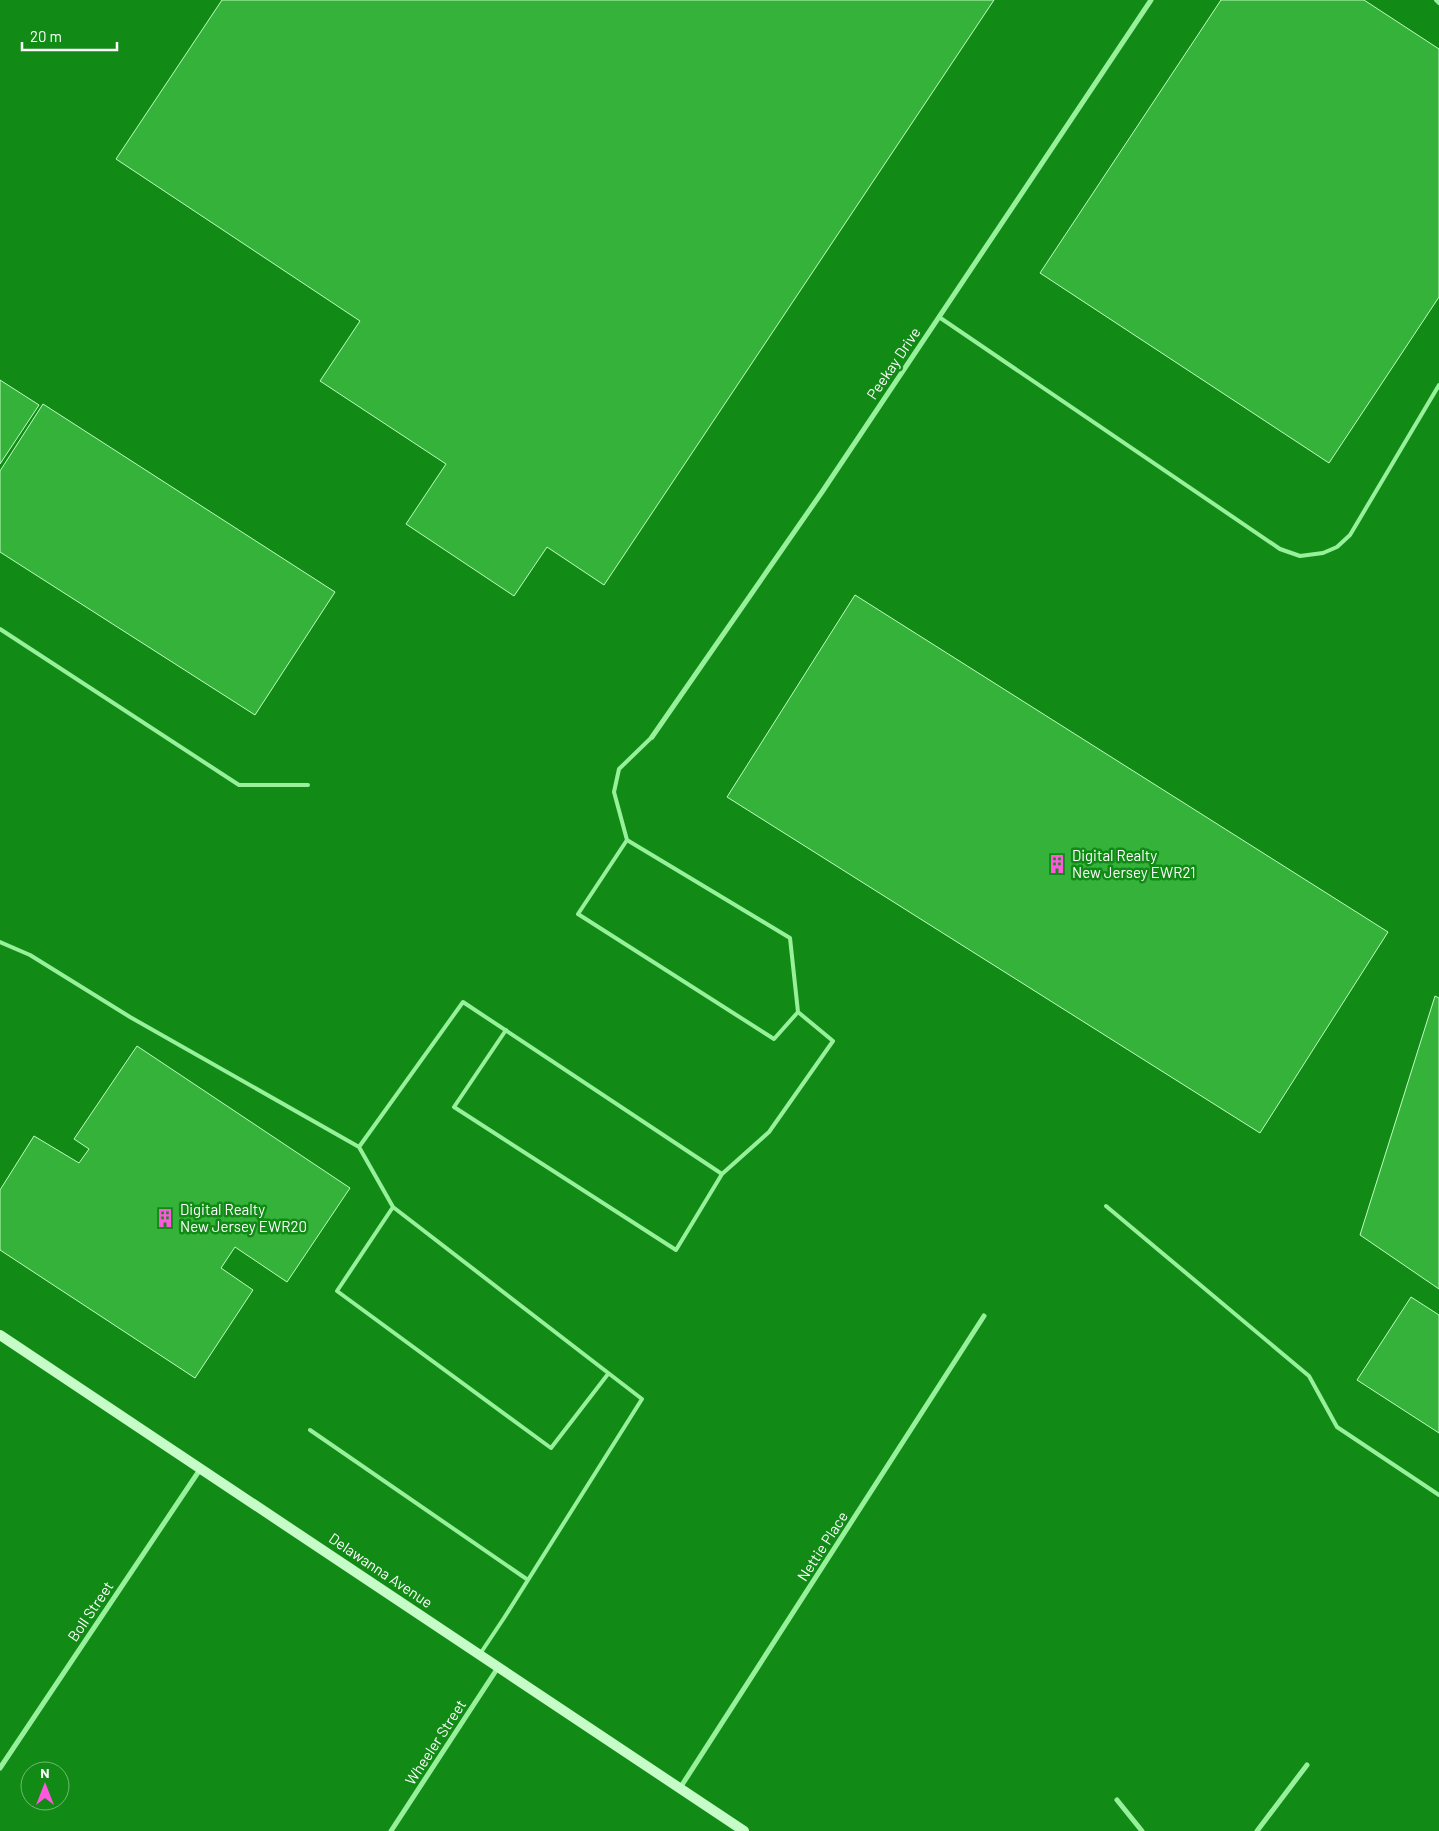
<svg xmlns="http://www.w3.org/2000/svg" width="1439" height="1831" viewBox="0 0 1439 1831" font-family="Barlow,sans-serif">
	<rect width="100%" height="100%" fill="#118b16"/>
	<path fill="#34b239" stroke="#befdc0" d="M222 0H994L604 585 547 547 514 596 406 524 446 464 320 381 360 321 116 159Z
		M1221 0H1364L1439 49V297L1329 463 1040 273Z
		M0 380 39 405 0 464Z
		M43 404 335 592 255 715 0 552V471Z
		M855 595 1388 932 1260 1133 727 797Z
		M1435 996 1439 998V1289L1360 1235Z
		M137 1046 350 1188 287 1282 235 1247 221 1268 253 1290 195 1378 0 1250V1190L34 1136 79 1163 89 1149 74 1139Z
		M1411 1297 1439 1315V1433L1357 1380Z"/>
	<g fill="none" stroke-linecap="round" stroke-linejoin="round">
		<path stroke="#97f19a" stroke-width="4" d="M1436 0 1439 3
			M939 317 1280 549 1300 556 1323 553 1337 547 1350 535 1439 385
			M0 629 239 785H308
			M627 840 614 792 619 769 652 737
			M0 942 30 955 130 1017 359 1147
			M722 1174 769 1132 833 1041 798 1012 790 938 627 840 578 914 774 1039 798 1012
			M1106 1206 1309 1376 1337 1427 1439 1495
			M393 1207 337 1291 551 1448 608 1374
			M310 1430 528 1580
			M480 1654 504 1618 642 1399 393 1207 359 1147 463 1002 722 1174 676 1250 454 1107 506 1030"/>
		<path stroke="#97f19a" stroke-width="5" d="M652 737 822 492 1151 0
			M0 1768 201 1468
			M680 1788 984 1316
			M1117 1800 1142 1831
			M391 1831 499 1666
			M1257 1831 1307 1765"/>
		<path stroke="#c6fcc8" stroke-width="10" d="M0 1335 744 1831"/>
	</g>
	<defs>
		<g id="building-bare" transform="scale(1.5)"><path d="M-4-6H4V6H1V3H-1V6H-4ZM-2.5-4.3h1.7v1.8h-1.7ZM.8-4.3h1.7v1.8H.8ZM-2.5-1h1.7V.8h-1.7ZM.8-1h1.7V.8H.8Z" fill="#ff58df" stroke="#118b16" stroke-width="2.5" paint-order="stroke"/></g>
	</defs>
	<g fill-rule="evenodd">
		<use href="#building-bare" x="1057" y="864"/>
		<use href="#building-bare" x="165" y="1218"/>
	</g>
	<g text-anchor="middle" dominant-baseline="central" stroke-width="5" stroke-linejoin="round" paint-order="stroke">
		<g font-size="15" fill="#fff" stroke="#118b16">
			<text transform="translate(893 363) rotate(-56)">Peekay Drive</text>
			<text transform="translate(822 1546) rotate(-57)">Nettie Place</text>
			<text transform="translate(381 1570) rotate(34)">Delawanna Avenue</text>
			<text transform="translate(90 1611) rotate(-56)">Boll Street</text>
			<text transform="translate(435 1742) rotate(-57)">Wheeler Street</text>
		</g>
		<g font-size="15" fill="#fff" stroke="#118b16" text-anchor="start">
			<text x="1072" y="855">Digital Realty<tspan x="1072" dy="17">New Jersey EWR21</tspan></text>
			<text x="180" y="1209">Digital Realty<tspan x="180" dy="17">New Jersey EWR20</tspan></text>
		</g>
	</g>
	<g transform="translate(45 1786)"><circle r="24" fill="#118b16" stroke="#70b973"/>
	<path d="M0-4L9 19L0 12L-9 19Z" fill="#ff58df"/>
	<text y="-8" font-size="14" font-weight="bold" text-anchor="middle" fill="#ffffff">N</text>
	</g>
	<path d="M22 42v8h95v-8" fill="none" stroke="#ffffff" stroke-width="2.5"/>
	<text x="30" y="42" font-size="15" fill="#ffffff" stroke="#118b16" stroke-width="4" paint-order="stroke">20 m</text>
</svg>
